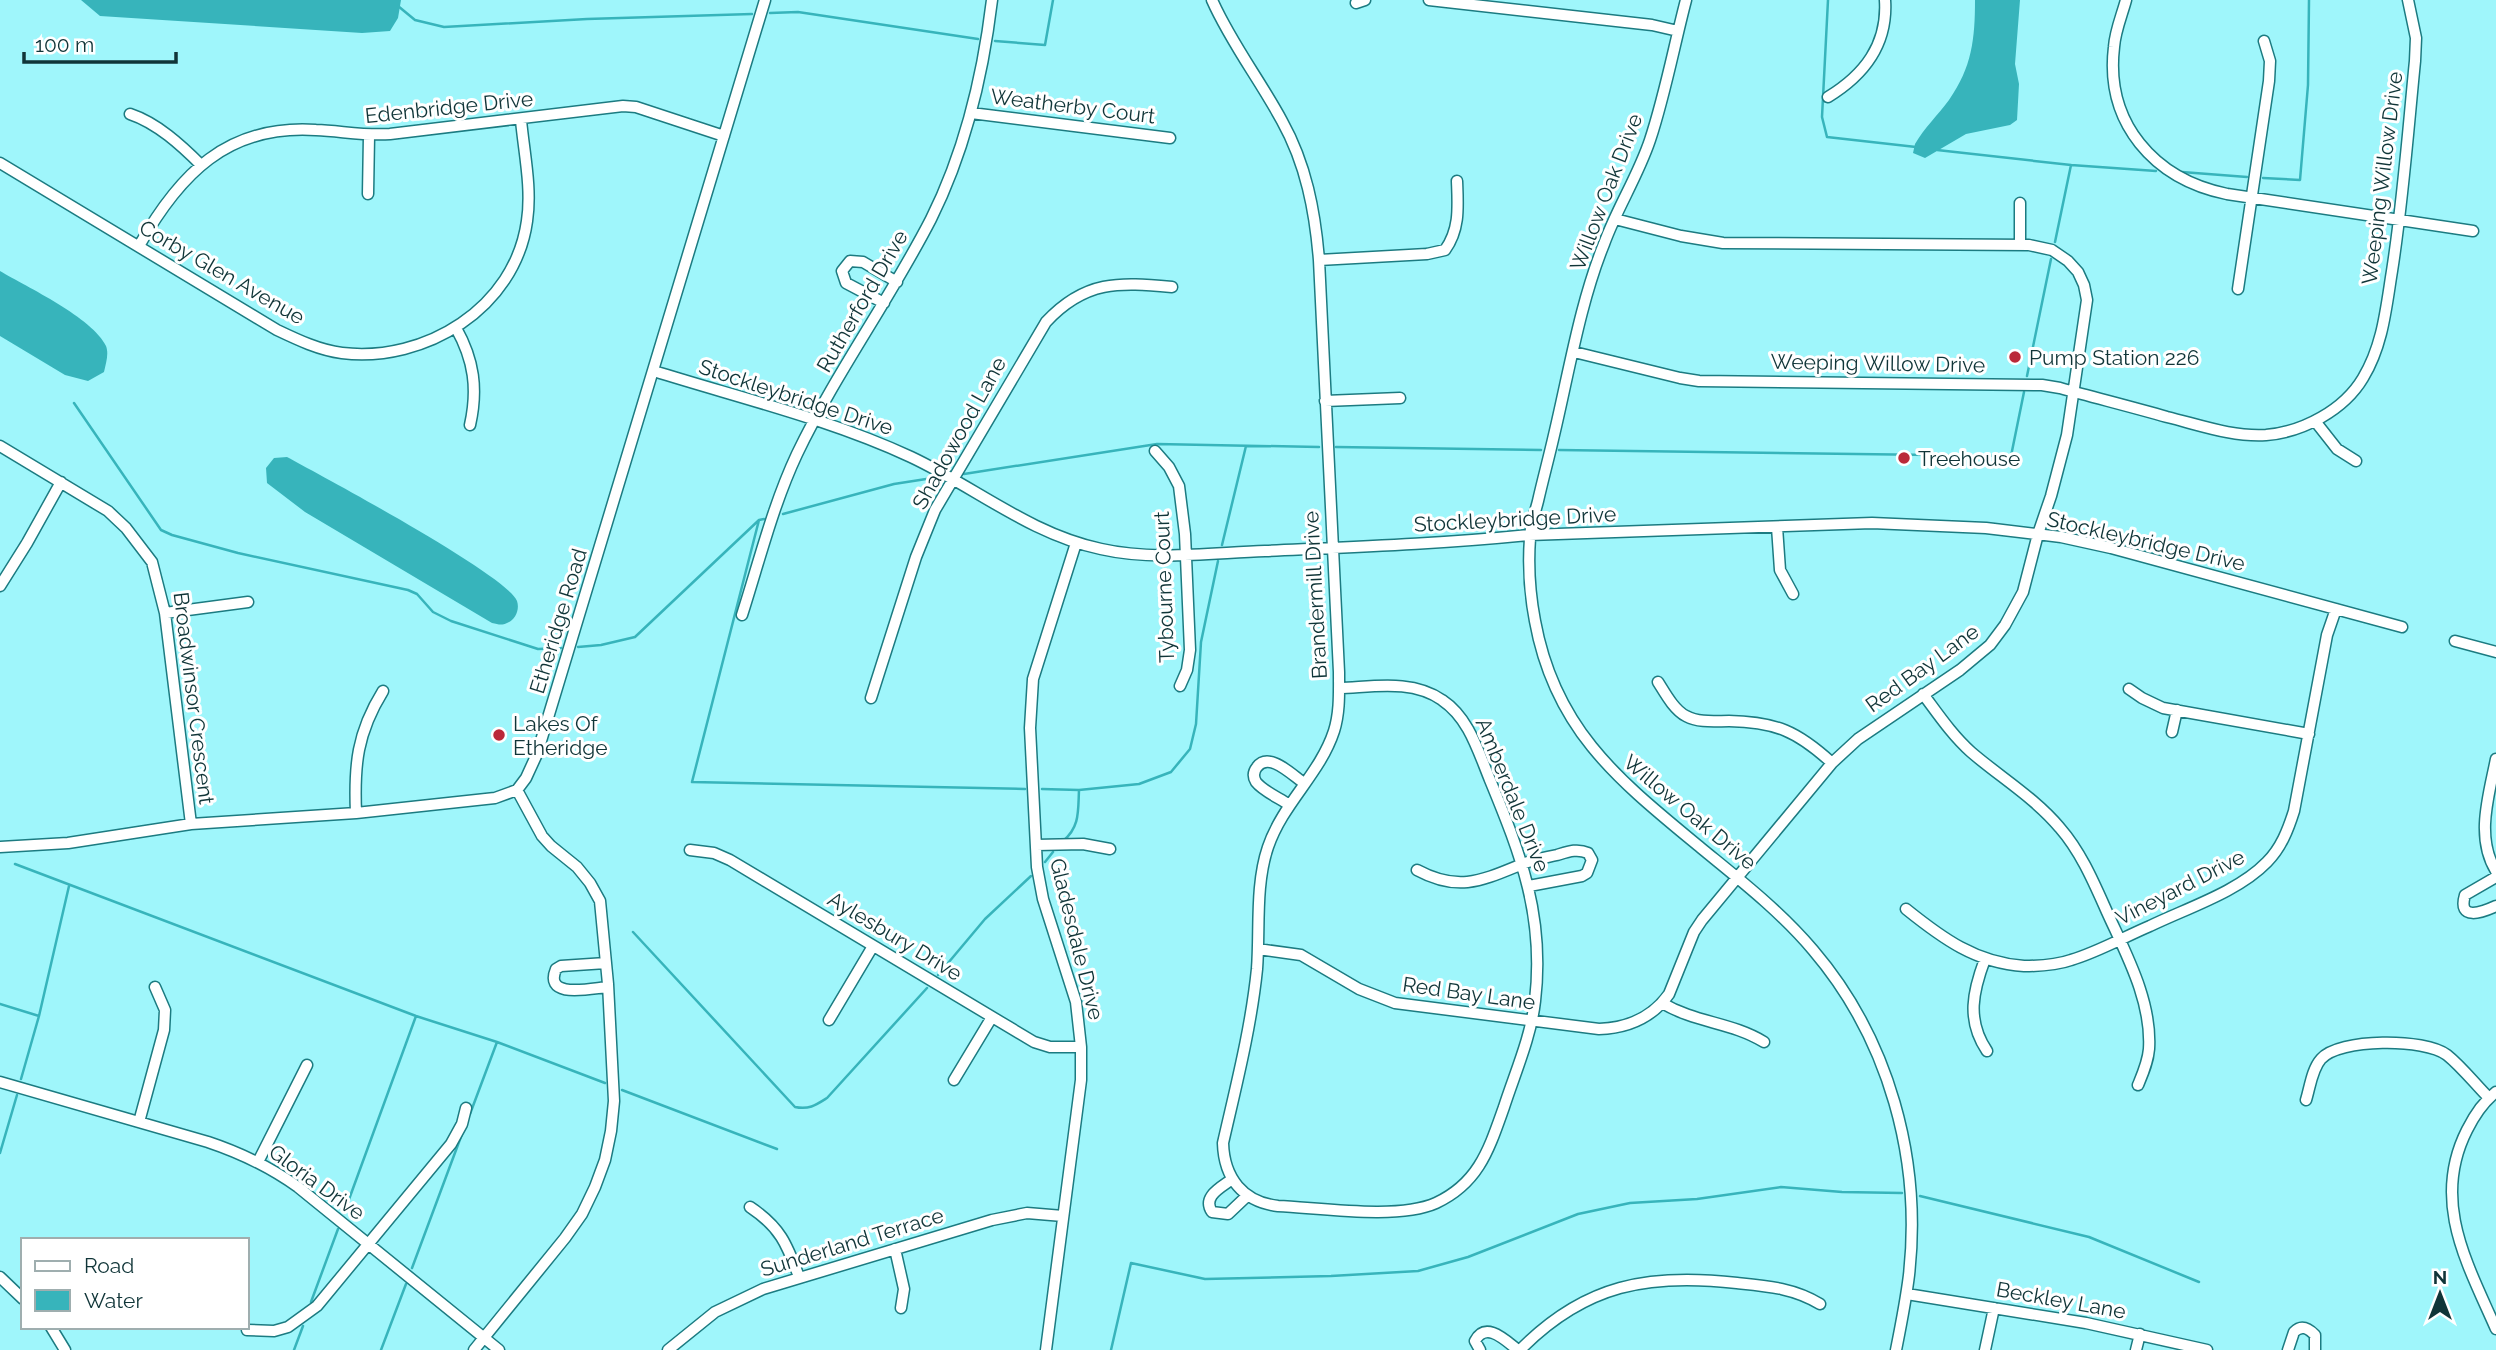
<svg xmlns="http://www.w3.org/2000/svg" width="2496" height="1350" viewBox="0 0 2496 1350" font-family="Raleway,sans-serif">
	<rect width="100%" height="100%" fill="#9ff6fb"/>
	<path fill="#37b4bb" d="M81 0H401L398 18 390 31 362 33 100 16Z
		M1975 0H2020L2015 64 2019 84 2017 120 2010 125 1966 134 1925 158 1913 153 1915 144C1924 128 1938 115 1949 100 1972 67 1975 39 1975 0Z
		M0 271C27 287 93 318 106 346 109 354 106 363 104 372L88 381 65 375 0 336Z
		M287 457C322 476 507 575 517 601 520 610 515 620 507 623 501 626 498 624 492 623L305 512 267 483 266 468 274 458Z"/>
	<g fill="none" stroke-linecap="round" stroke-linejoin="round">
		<path stroke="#37b4bb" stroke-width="2.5" d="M1828 0 1822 117 1827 137 1916 147
			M398 6 415 20 444 27 587 19 752 14
			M770 13 798 12 978 39
			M995 41 1045 45 1053 0
			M1937 150 2071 165 2156 171
			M2182 172 2247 177
			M2263 178 2300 180 2308 85 2309 0
			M2055 242 2071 165
			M2027 376 2051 259
			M74 403 161 530 172 535 238 553 408 590 417 594 433 612 451 621 538 649 561 648
			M1336 447 1541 450
			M1559 450 2011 456 2024 392
			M964 474 1157 444 1319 447
			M783 514 894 484 939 477
			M759 520 692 782 1025 789
			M1222 545 1246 446
			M578 647 601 645 635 637 759 520 764 519
			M1042 789 1079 790 1139 784 1171 772 1190 749 1196 724 1201 642 1218 561
			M1063 841C1080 827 1078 811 1079 790
			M1045 862 1053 852
			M15 864 416 1016 497 1042 605 1083
			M633 932 795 1107C809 1110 816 1105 827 1098L927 988
			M938 975 985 919 1031 876
			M0 1004 39 1016
			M21 1079 39 1016 69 886
			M622 1090 777 1149
			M470 1114 497 1042
			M0 1153 17 1095
			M1920 1196 2089 1237 2199 1282
			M344 1213 416 1016
			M412 1268 462 1134
			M311 1302 338 1229
			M294 1350 303 1326
			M381 1350 406 1284
			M1111 1350 1131 1263 1205 1279 1331 1276 1418 1271 1468 1257 1578 1214 1630 1203 1697 1199 1781 1187 1842 1192 1902 1193"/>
		<g stroke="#1c7b81" stroke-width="13">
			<path id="minor" d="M1212 0C1231 43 1260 80 1282 121 1306 164 1315 211 1319 260L1339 672C1339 692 1340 712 1334 731 1320 774 1283 803 1268 847 1255 885 1260 930 1257 969 1251 1028 1236 1086 1223 1143 1224 1178 1243 1202 1278 1206 1321 1208 1398 1220 1436 1203 1479 1183 1489 1149 1504 1107 1515 1073 1531 1037 1535 1001 1545 917 1521 855 1490 780 1478 751 1469 718 1442 700 1412 679 1373 687 1339 688
				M1429 0 1652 25 1678 31
				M1686 0C1674 46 1665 95 1650 140 1638 176 1617 208 1604 244 1580 303 1569 372 1554 435 1549 457 1543 479 1538 501 1535 513 1530 526 1530 538 1528 565 1530 595 1535 621 1555 731 1620 781 1701 848 1740 880 1780 911 1813 950 1889 1039 1922 1159 1909 1275 1906 1300 1901 1325 1896 1350
				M2126 0C2122 15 2115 31 2114 47 2105 123 2154 179 2227 194L2473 231
				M1356 3 1365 0
				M1828 97C1864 75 1888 45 1885 0
				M971 113 1170 138
				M130 114C157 123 181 145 201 165
				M0 163 277 330C298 340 319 350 342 353 425 363 515 308 527 221 532 188 524 153 521 120
				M368 194 369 136
				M2020 245V203
				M139 246C179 175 227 124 316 130 341 131 365 136 390 134L623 106 636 107 724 136
				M1319 260 1427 254 1445 250C1460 229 1458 207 1457 181
				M2238 289 2269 81 2270 61 2264 41
				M884 303 846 283 842 271 850 261 863 262 897 282
				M456 328C474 360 478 389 470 425
				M1574 352 1680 378 1699 381 2042 385 2060 388C2096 398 2132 407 2167 417 2200 425 2232 437 2266 435 2303 432 2344 410 2363 378 2383 345 2386 308 2392 271 2403 201 2408 131 2415 61L2416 38 2408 0
				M654 371C740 398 829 419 911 457 975 487 1030 534 1101 549 1154 561 1210 553 1265 551 1353 547 1441 544 1529 535L1872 523 1986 528 2061 537 2111 548 2402 627
				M1325 401 1400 398
				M2315 421 2337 449 2356 461
				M0 446 108 511 126 528 152 562 165 613 191 824
				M1155 451 1169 467 1179 486 1185 534 1190 650 1187 670 1180 686
				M1777 527 1780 570 1793 594
				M0 586 27 543 61 482
				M165 613 248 602
				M742 615C759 562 773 505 797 454 836 373 890 299 931 219 965 151 983 75 992 0
				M2455 641 2496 652
				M1658 682C1665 693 1674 710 1686 716 1699 723 1715 721 1729 721 1776 722 1797 731 1832 763
				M2129 689 2142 698 2163 708 2309 734
				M1923 694C1938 714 1952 735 1971 752 2000 777 2035 798 2060 828 2081 852 2094 883 2107 912 2126 954 2152 1001 2149 1049 2148 1062 2143 1073 2138 1085
				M871 698 916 557 935 510 1046 322C1085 280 1119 282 1172 287
				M2172 732 2177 710
				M2496 759C2489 795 2475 837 2496 871
				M1288 804C1279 798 1263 791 1256 782 1253 777 1253 772 1257 767 1269 751 1292 775 1304 783
				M356 813C354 765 357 733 383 691
				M1036 845 1083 844 1110 849
				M0 847 68 843 191 824 356 813 495 798 517 790 526 778 537 754 765 0
				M690 850 714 853 730 860 1034 1042 1050 1047H1081
				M1417 870C1458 892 1481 881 1520 865 1531 860 1544 858 1557 855 1567 852 1577 848 1588 853L1592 860 1587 873 1582 876 1529 886
				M2496 877 2465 895C2457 922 2483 912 2496 906
				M1906 909C1942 938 1976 963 2024 966 2039 966 2057 965 2071 960 2098 952 2124 937 2150 926 2187 908 2238 892 2267 862 2281 848 2288 830 2294 811L2327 635 2336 609
				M1258 949 1301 955 1359 989 1395 1003 1599 1029C1628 1028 1652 1018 1669 994L1694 932 1702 920 1832 763 1858 739 1960 670 1990 645 2005 625 2023 592 2038 534 2051 496 2067 435 2087 300 2084 285 2078 272 2068 261 2052 250 2029 245 1723 243 1681 236 1615 219
				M1985 959C1973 991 1966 1020 1987 1051
				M606 963 561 966 556 969C543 1000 592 988 608 987
				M1662 1003C1696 1023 1731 1022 1764 1042
				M829 1020 873 946
				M954 1080 992 1017
				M0 1082 208 1142C241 1153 270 1167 298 1187L499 1350
				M2496 1092C2483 1102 2474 1116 2467 1130 2431 1201 2467 1263 2496 1329
				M2306 1100C2310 1087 2312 1069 2321 1059 2339 1038 2425 1038 2447 1055 2462 1067 2475 1084 2489 1098
				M139 1122 164 1030 165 1010 155 987
				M258 1162 307 1065
				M1231 1180C1220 1188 1202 1197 1212 1212L1228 1214 1247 1196
				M750 1207C780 1227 787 1244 799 1277
				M895 1249 904 1289 901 1308
				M0 1277 23 1299
				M1907 1294 2086 1323 2207 1350
				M51 1327 65 1350
				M247 1330 274 1331 288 1327 317 1306 451 1144 462 1124 466 1108
				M474 1350 565 1238 582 1214 595 1187 605 1160 611 1131 614 1101 608 984 600 901 590 883 577 867 551 846 542 836 517 790
				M668 1350 715 1312 763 1289 992 1220 1027 1213 1063 1216
				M1046 1350 1081 1080V1047L1076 1002 1043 899 1037 867 1030 728 1033 679 1076 543
				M1480 1350 1475 1341C1486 1320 1506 1341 1518 1350
				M1520 1350C1585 1284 1649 1273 1737 1283 1767 1286 1794 1288 1820 1304
				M1985 1350 1994 1308
				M2136 1350 2140 1334
				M2288 1350 2294 1332C2302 1324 2309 1329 2315 1335V1350"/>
		</g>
		<use href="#minor" stroke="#fff" stroke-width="10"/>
	</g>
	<g fill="#ba2939" stroke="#fff" stroke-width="2.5">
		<circle cx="2015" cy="357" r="7"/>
		<circle cx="1904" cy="458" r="7"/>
		<circle cx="499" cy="735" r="7"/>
	</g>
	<g text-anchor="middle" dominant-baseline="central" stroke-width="6" stroke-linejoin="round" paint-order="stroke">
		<g font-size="21" fill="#103538" stroke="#fff">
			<text transform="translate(1073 106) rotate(7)">Weatherby Court</text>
			<text transform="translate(449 107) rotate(-6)">Edenbridge Drive</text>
			<text transform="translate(2382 178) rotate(-83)">Weeping Willow Drive</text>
			<text transform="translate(1606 192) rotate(-69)">Willow Oak Drive</text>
			<text transform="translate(222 272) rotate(30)">Corby Glen Avenue</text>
			<text transform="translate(862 301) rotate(-60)">Rutherford Drive</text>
			<text transform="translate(1878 363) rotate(1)">Weeping Willow Drive</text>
			<text transform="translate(796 397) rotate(18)">Stockleybridge Drive</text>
			<text transform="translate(959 433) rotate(-61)">Shadowood Lane</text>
			<text transform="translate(1515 519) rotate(-3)">Stockleybridge Drive</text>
			<text transform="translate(2146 541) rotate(13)">Stockleybridge Drive</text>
			<text transform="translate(1164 587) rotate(-92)">Tybourne Court</text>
			<text transform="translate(1315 595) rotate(-93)">Brandermill Drive</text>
			<text transform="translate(558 621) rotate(-73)">Etheridge Road</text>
			<text transform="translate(1922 668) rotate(-36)">Red Bay Lane</text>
			<text transform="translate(194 698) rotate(83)">Broadwinsor Crescent</text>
			<text transform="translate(1513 795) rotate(68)">Amberdale Drive</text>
			<text transform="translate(1690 812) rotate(40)">Willow Oak Drive</text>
			<text transform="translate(2180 887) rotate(-27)">Vineyard Drive</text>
			<text transform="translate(895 936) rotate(31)">Aylesbury Drive</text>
			<text transform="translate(1077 939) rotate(76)">Gladesdale Drive</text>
			<text transform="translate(1469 993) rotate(8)">Red Bay Lane</text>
			<text transform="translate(317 1182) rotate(36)">Gloria Drive</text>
			<text transform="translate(852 1242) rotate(-17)">Sunderland Terrace</text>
			<text transform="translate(2061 1300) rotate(10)">Beckley Lane</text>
		</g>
		<g font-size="21" fill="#103538" stroke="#fff" text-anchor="start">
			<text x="2029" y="357">Pump Station 226</text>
			<text x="1918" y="458">Treehouse</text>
			<text x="513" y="723">Lakes Of<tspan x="513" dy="24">Etheridge</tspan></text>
		</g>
	</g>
	<rect x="21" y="1238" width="228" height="91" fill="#ffffff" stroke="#9faeaf" stroke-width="2"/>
	<rect x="35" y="1261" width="35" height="10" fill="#ffffff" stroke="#9faeaf" stroke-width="2"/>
	<text x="84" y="1273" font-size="21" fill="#103538">Road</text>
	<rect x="35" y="1290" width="35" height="21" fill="#37b4bb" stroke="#9faeaf" stroke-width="2"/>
	<text x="84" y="1308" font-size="21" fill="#103538">Water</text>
	<g transform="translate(2440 1294)" stroke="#ffffff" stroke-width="5" paint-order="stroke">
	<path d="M0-5L12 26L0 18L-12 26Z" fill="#103538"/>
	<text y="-10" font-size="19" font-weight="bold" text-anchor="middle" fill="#103538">N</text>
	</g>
	<path d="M24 52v10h152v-10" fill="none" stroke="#103538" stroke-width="3.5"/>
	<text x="35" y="52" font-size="21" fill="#103538" stroke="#ffffff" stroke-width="5" paint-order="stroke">100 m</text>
</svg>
